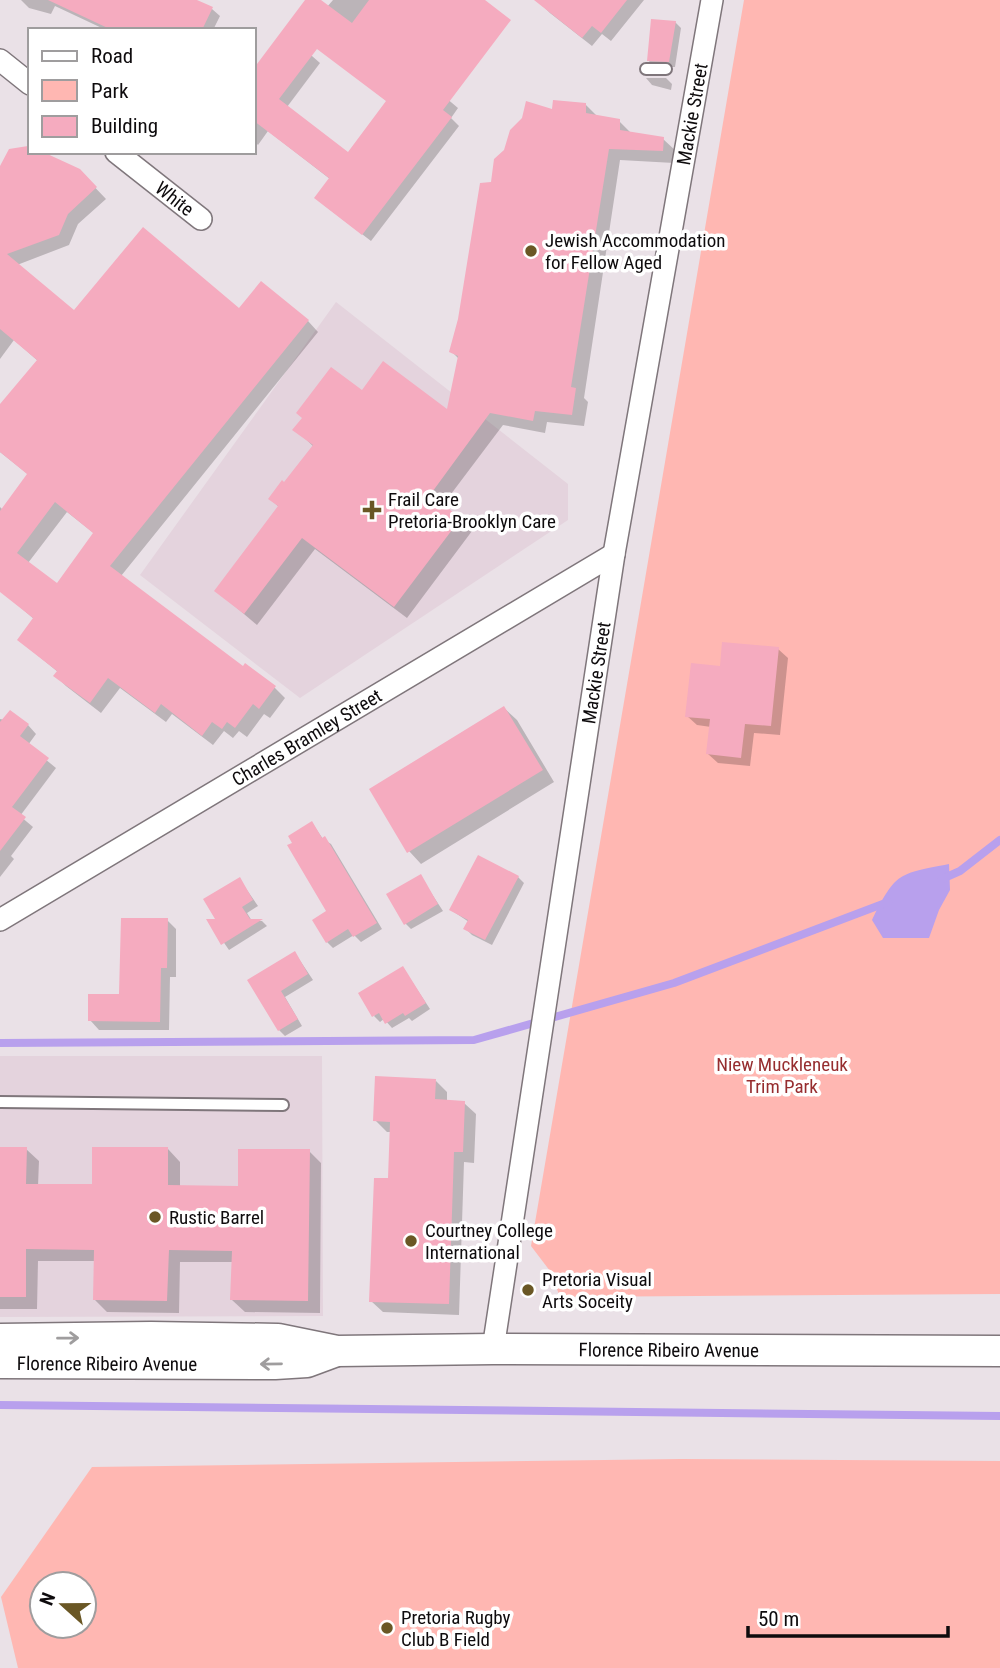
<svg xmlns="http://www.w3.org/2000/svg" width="1000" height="1668" viewBox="0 0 1000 1668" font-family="'Roboto Condensed',sans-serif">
	<rect width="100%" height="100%" fill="#eae1e7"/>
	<path fill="#e4d3dd" d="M336 302 568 484V520L300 698 140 575Z
		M0 1056H322L323 1316 0 1317Z"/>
	<path fill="#ffb7b2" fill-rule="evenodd" d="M744 0H1000V1294L560 1297 550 1271 531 1246Z
		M681 1459 1000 1461V1668H18L1 1597 92 1467ZM84 1584V1626H42V1584Z"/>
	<path fill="#b8a0ed" d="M949 864 950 890 939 910 929 938H883L872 920C896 872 898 874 949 864Z"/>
	<path fill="#0003" fill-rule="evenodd" d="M21 0H195L212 9 220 16 213 30H106L55 6 51 14 29 8Z
		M307 0H318L327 7 333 0H482L433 87 458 108 451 118 459 126 371 241 324 205 330 179 268 131 258 145 254 141V71L277 39 312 56 320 63 287 107 348 154 388 102 341 65Z
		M543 0H644L611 41 602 34 592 46 550 13 540 3Z
		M675 22 681 28 675 67H654L648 60Z
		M646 78H666L672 84 671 90 652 85Z
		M585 104 597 116 619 121 632 134 663 139 676 151 674 163 620 160 584 398 588 402 584 426 547 422 545 433 503 425 442 506 472 531 407 618 315 549 257 625 217 591 279 507 270 499 285 485 314 447 295 429 362 392 448 412 459 359 451 351 493 184 554 111Z
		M28 148 30 152 86 178 106 199 78 224 69 245 17 265 74 313 239 310 308 321 318 332 121 576 243 668 275 688 285 698 270 718 264 714 247 737 239 731 233 738 224 731 213 745 172 714 166 722 120 688 101 713 66 686 56 676 58 672 19 640 34 619 7 596 0 576V507L3 510 29 475 0 452V406L38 361 14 340 0 359V170ZM67 512 95 534 57 585 28 563Z
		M778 649 788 658 780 735 754 733 750 766 718 763 708 754 711 727 697 725 687 716 721 668Z
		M504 708 517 720 554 782 421 864 409 851Z
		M0 719 28 725 36 734 28 745 56 768 20 816 33 827 11 856 14 859 0 877Z
		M312 823 323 839 331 844 382 929 361 942 354 935 333 948 327 942 329 911Z
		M420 876 443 911 411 929 405 923Z
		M518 877 524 883 492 945 472 935 466 929 469 922 451 910Z
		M240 880 258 906 247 913 252 921H262L267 926 229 950 209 921H218Z
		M167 920 176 929V977H170L169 1030H99L90 1020 121 996Z
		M295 953 313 980 285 997 302 1026 285 1036 279 1030 250 980Z
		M403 968 430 1009 412 1021 409 1018 392 1028 384 1019 380 1022 374 1016Z
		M436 1081 447 1092V1102L464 1103 476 1114 474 1163 464 1162 459 1315 383 1312 371 1301 389 1180 392 1132H387L375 1120Z
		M0 1149H26L39 1161 38 1186H93L168 1149 180 1162V1187H240L309 1151 321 1163 320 1313 245 1312 232 1300 233 1262H180L179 1313 107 1312 95 1300V1261H38L37 1309H0Z"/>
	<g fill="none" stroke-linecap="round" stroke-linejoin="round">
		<path stroke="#b8a0ed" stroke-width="8" d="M942 879 960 871 1000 840
			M0 1043 474 1040 674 983 888 902
			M0 1405 1000 1416"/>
	</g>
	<path fill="#f5abbf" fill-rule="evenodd" d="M48 0H197L213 7 202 30H112Z
		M305 0H321L352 23 369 0H485L511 20 443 110 452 117 362 235 314 198 329 178 254 121V68ZM317 49 386 101 348 152 279 99Z
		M534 0H627L601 33 592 26 582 38Z
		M651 19 676 21 669 62 647 61Z
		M553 100 586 103V113L620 119V130L664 137 663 151 609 149 571 387 576 388 572 415 535 411 533 421 490 413 430 495 461 518 394 607 302 538 244 614 214 591 278 506 268 499 282 480 284 482 313 445 292 430 302 418 296 413 331 367 362 390 383 361 447 409 458 356 449 352 458 319 480 183 491 182 494 159 504 150 510 130 522 118 526 101 552 109Z
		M28 146 30 152H43L80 169 97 187 68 214 59 235 7 254 74 310 143 227 239 308 261 281 309 320 110 566 243 666 245 663 276 686 259 709 253 704 235 728 227 722 222 729 212 722 202 736 161 704 155 713 108 678 90 703 53 676 57 671 17 640 33 618 0 592V511L27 474 0 452V404L37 360 0 329V166L9 149ZM55 502 93 533 57 583 17 553Z
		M722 642 779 647 771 726 745 724 741 758 706 754 710 719 685 717 691 663 720 666Z
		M504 706 543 770 407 853 369 789Z
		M10 710 29 724 20 736 49 758 12 807 26 817 0 851V722Z
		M312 821 322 838 325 836 377 923 353 937 348 929 326 943 312 920 326 911 287 845 292 843 288 836Z
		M478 855 519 876 485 940 463 929 468 920 449 910Z
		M421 874 438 904 404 925 386 894Z
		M240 877 253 900 242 907 250 919H263L221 945 206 919H215L203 899Z
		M121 918H168L167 968H161L160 1022 88 1021V994H119Z
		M295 951 308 974 281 991 298 1019 278 1031 247 980Z
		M403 966 426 1003 405 1016 403 1013 385 1024 379 1013 372 1017 358 993Z
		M375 1076 436 1079 435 1099 465 1101 463 1152H454L449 1304 369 1302 374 1178H388L390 1122 373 1121Z
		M0 1147H27L26 1184H92V1147H168V1185L238 1186V1149H310L308 1301 230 1300 232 1251 169 1250 167 1301 93 1300 94 1250 26 1249V1297H0Z"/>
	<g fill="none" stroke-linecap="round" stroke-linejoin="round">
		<g stroke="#7f767b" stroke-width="14">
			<path id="lane" d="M646 69H666
				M0 1102 283 1105"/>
		</g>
		<g stroke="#7f767b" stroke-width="24">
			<g id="street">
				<path d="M0 60 30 84"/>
				<path id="s1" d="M116 152 201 219"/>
				<path id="s2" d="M0 920 614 554"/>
				<path id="s3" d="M493 1349 614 554 712 0"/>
			</g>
		</g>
		<g stroke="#7f767b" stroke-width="33">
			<g id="secondary">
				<path id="s4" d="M0 1339 151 1337 278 1339 337 1351 493 1349 1000 1351"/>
				<path id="s5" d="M0 1363 275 1364 307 1362 334 1352"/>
			</g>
		</g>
		<use href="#lane" stroke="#fff" stroke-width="10"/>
		<use href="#street" stroke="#fff" stroke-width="21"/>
		<use href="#secondary" stroke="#fff" stroke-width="30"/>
	</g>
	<defs><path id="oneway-shaft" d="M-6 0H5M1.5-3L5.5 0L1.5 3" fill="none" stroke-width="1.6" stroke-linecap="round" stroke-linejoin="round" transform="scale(1.75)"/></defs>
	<g stroke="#9f9d9e">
		<use href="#oneway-shaft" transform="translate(68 1338) rotate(-1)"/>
		<use href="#oneway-shaft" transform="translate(271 1364) rotate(179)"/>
	</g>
	<g fill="#6a5725" stroke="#fff" stroke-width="2.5">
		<circle cx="531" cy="251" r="7"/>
		<path d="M368.5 499.5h7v7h7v7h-7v7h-7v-7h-7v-7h7z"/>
		<circle cx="155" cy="1217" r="7"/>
		<circle cx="411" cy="1241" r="7"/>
		<circle cx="528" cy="1290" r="7"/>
		<circle cx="387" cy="1628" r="7"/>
	</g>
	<g text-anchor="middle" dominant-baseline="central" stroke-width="7" stroke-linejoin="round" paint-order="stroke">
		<g font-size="19" fill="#0e0b0d" stroke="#fff">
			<text stroke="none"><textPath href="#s3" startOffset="1251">Mackie Street</textPath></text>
			<text stroke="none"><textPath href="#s1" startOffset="75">White</textPath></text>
			<text stroke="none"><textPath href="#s3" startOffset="684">Mackie Street</textPath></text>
			<text stroke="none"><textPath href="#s2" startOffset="357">Charles Bramley Street</textPath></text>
			<text stroke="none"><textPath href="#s4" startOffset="670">Florence Ribeiro Avenue</textPath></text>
			<text stroke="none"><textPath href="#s5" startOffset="107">Florence Ribeiro Avenue</textPath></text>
		</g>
		<g font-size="19" fill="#0e0b0d" stroke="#fff" text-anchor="start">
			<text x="545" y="240">Jewish Accommodation<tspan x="545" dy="22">for Fellow Aged</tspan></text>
			<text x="388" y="499">Frail Care<tspan x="388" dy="22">Pretoria-Brooklyn Care</tspan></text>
			<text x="169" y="1217">Rustic Barrel</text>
			<text x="425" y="1230">Courtney College<tspan x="425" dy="22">International</tspan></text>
			<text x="542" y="1279">Pretoria Visual<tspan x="542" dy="22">Arts Soceity</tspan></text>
			<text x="401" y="1617">Pretoria Rugby<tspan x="401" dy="22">Club B Field</tspan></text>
		</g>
		<g font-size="19" fill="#962d2f" stroke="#fff">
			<text x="782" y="1064">Niew Muckleneuk<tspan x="782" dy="22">Trim Park</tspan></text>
		</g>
	</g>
	<rect x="28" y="28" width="228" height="126" fill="#ffffff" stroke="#9f9d9e" stroke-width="2"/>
	<rect x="42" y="51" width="35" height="10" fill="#ffffff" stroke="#9f9d9e" stroke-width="2"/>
	<text x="91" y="63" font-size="21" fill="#0e0b0d">Road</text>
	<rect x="42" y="80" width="35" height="21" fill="#ffb7b2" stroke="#9f9d9e" stroke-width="2"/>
	<text x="91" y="98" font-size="21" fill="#0e0b0d">Park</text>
	<rect x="42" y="116" width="35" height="21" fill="#f5abbf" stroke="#9f9d9e" stroke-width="2"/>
	<text x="91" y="133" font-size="21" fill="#0e0b0d">Building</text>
	<g transform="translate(63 1605) rotate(291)"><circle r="33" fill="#ffffff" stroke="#9f9d9e" stroke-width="2"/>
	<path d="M0-5L12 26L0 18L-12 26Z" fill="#6a5725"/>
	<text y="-10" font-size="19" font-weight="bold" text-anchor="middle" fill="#0e0b0d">N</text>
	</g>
	<path d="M748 1626v10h200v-10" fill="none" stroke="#0e0b0d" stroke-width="3.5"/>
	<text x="758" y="1626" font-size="21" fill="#0e0b0d" stroke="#ffffff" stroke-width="5" paint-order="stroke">50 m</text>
</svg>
